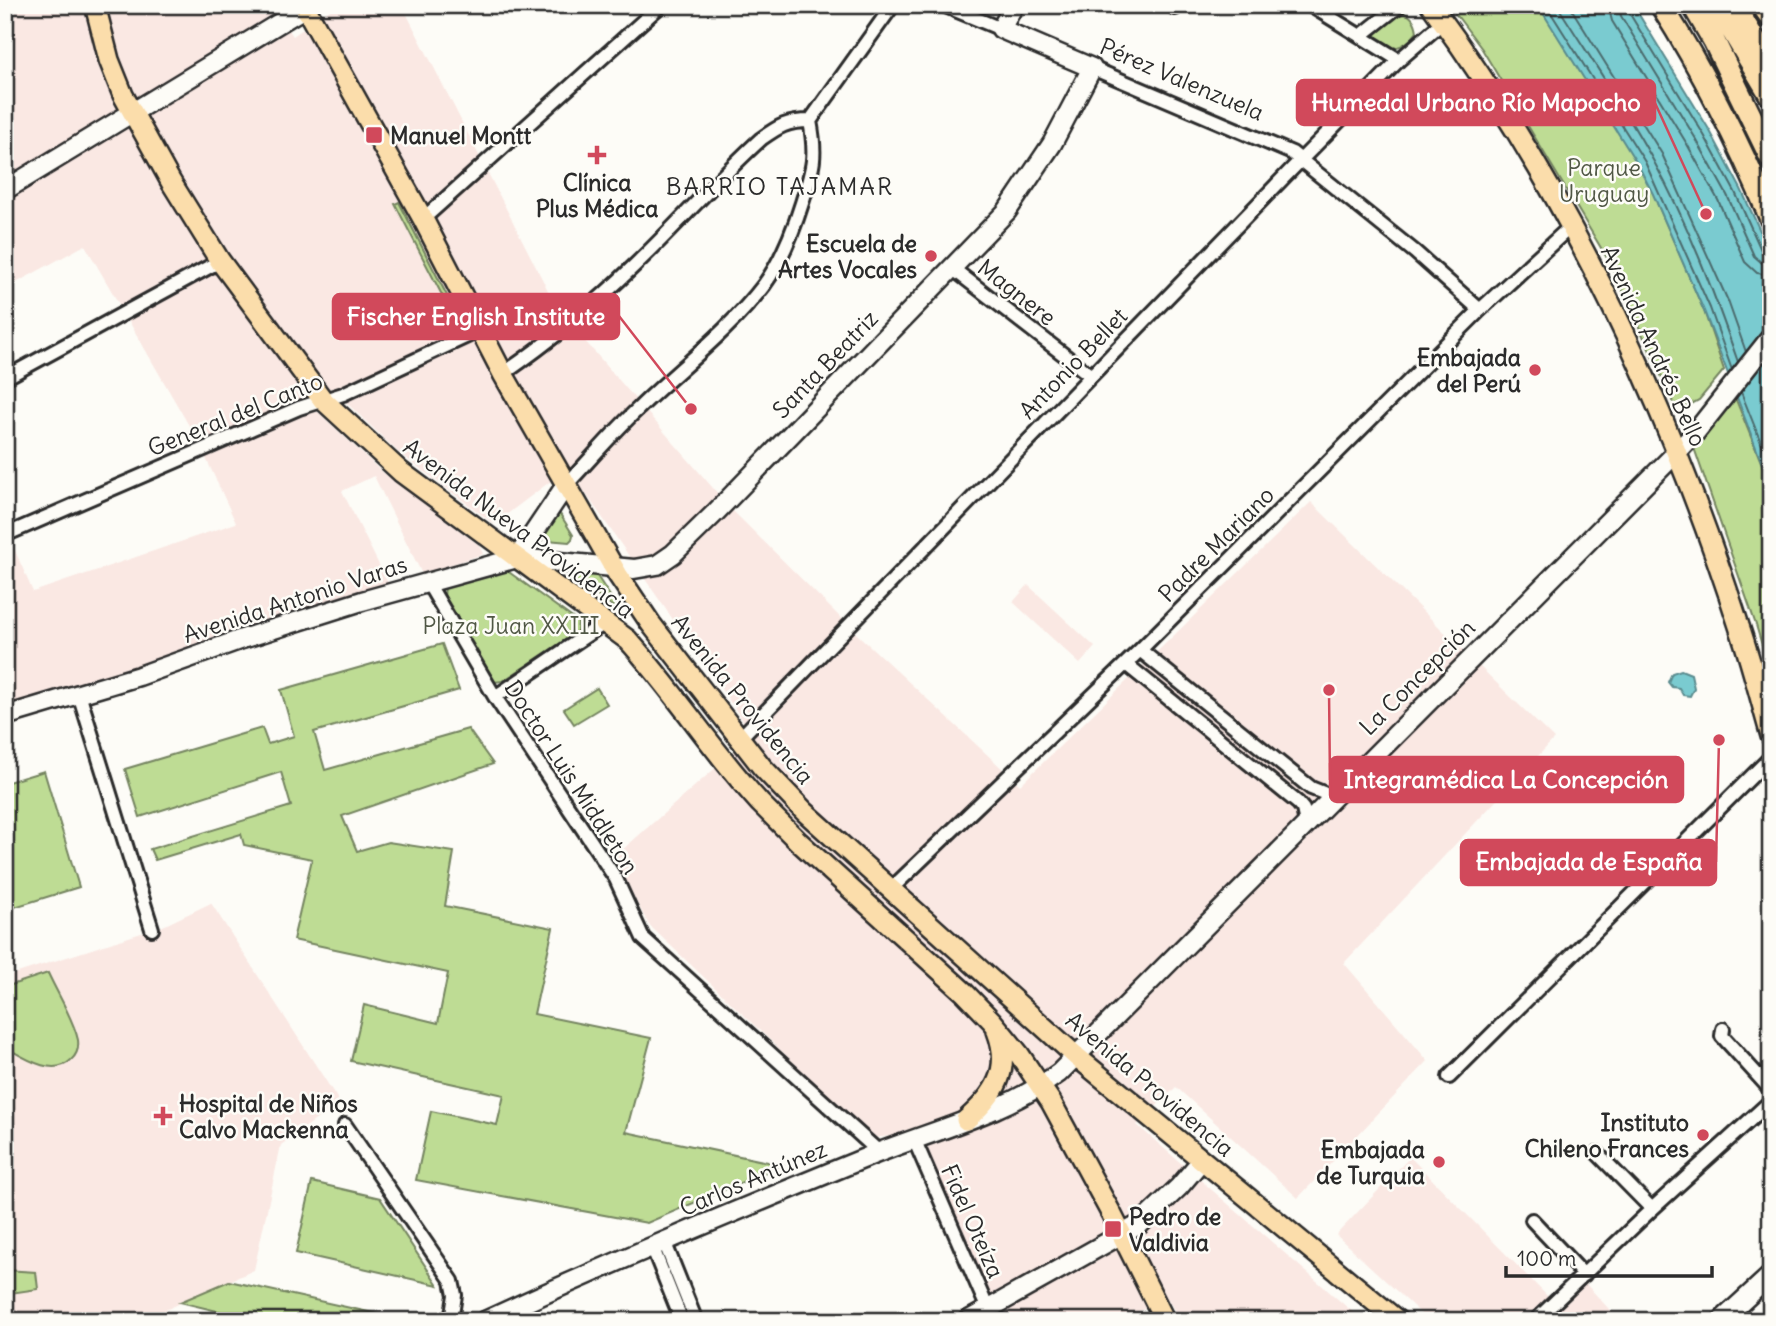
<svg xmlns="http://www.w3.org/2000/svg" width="1776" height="1326" viewBox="0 0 1776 1326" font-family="Delius,sans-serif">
	<rect width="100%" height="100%" fill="#fdfcf7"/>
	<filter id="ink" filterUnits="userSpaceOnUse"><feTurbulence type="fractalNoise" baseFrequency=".0143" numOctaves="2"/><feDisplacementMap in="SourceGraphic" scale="14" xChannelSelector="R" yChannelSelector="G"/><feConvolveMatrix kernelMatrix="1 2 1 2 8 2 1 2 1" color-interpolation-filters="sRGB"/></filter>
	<g filter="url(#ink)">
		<path fill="#fae8e3" d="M5 5H272L293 36 337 5H402L558 310 733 511 858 635 1020 785 1311 502 1554 739 1344 963 1428 1061 1298 1198 1176 1087 1137 1125 1363 1321H1180L1168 1299 1115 1321H998L917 1133 873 1138 649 925 613 858 753 735 568 468 494 524 398 452 331 388 199 443 85 245 5 289Z
			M311 410 318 412 381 471 479 545 483 554 422 574 374 476 342 491 389 585 220 637 176 656 5 707V541L10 539 33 592 236 523 204 454Z
			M1028 585 1095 647 1080 664 1013 602Z
			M211 903 337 1098 339 1103 281 1145 254 1270 141 1321H18L5 1270V977L163 926Z
			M1410 1157 1560 1309 1586 1284 1620 1321H1429L1336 1235Z"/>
		<path fill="#bedc94" stroke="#748460" stroke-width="2" d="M1449 5H1538L1543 13 1631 5 1730 364 1657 203 1704 311 1724 370 1699 400 1686 407 1674 404 1610 263 1482 49Z
			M1403 13C1412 15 1416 23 1417 32 1406 47 1383 58 1376 34L1395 15Z
			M399 202 460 321 457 324 395 204Z
			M1734 395 1771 487V676L1756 625 1693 445Z
			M560 514 573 535 572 539 569 542 547 540 543 535 556 516Z
			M506 570 578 622 577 632 503 681 494 682 444 598 445 585Z
			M593 570 616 605 614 607 570 578 574 571Z
			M442 644 459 690 314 732 325 770 468 729 493 764 342 816 357 851 388 842 454 852 445 906 553 928 534 1014 651 1038 626 1132 782 1165 647 1223 416 1180 431 1111 497 1125 504 1095 351 1061 364 1005 438 1023 448 973 293 940 312 859 244 845 241 834 155 860 150 849 291 806 281 772 140 817 125 769 262 728 268 744 294 736 281 690Z
			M597 688 607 704 574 724 564 709Z
			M44 771 79 887 5 910V783Z
			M48 973C57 993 74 1020 78 1040 79 1048 77 1055 71 1060 53 1078 23 1057 5 1047V987Z
			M312 1182 380 1198 438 1285 296 1253Z
			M5 1270 36 1272 38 1289 11 1293Z
			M229 1281 409 1321H258L180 1302Z"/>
		<path fill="#7acbd0" stroke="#5a8b8e" stroke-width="2" d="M1538 5H1633L1710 131 1741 189 1771 255V487L1704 311 1653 194 1638 165Z
			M1681 670 1691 674 1694 688 1690 696 1683 695 1679 688 1672 687 1668 682 1672 673Z"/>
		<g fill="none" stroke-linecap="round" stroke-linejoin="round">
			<path stroke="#4b6b6d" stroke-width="2" d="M1546 5 1645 162 1710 308 1732 370
				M1557 5C1589 56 1624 107 1653 160 1688 223 1714 293 1738 362
				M1569 5 1662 154 1728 301 1746 352
				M1608 5 1612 21 1687 144 1718 200 1745 262 1757 273 1771 275
				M1619 5 1621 16 1696 139 1727 195 1754 256 1762 263 1771 264
				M1627 5 1628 11 1704 135 1735 192 1762 252 1771 256
				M1741 392 1771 468"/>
			<g stroke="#2b2b2b" stroke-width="18">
				<path id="street" d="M943 5 1001 29
					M1310 5 1399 60
					M1175 8 1177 5
					M1362 35 1400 5
					M1092 68 1292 153 1415 252 1480 310
					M810 121 893 5
					M423 219 661 5
					M952 268 1090 375
					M503 374C551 341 594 305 635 265 678 224 717 179 761 139 779 126 787 121 810 121
					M5 378 220 261
					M566 485C590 460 613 432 639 408 680 368 729 331 764 285 782 260 793 232 802 203 813 168 817 157 810 121
					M5 535 299 408 343 394 480 330
					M428 583 495 697 616 879 643 938 879 1152
					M1140 650 1311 788 1326 794 1336 793
					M1126 664 1298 803 1303 809 1306 823
					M79 694 152 929
					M495 697 606 622
					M739 739 1291 170 1399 60 1443 22
					M890 890 1140 650 1480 310 1571 226
					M1723 1029 1722 1036 1771 1090
					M1449 1077 1771 757
					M345 1125 452 1281 455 1295 451 1321
					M914 1139 993 1321
					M1597 1153 1652 1209
					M1532 1220 1584 1275
					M664 1241 696 1321
					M652 1246 682 1321
					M1535 1321 1652 1209 1771 1101"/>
			</g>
			<g stroke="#2b2b2b" stroke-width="23">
				<path id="secondary" d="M5 190 309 5
					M517 558 634 569 657 565 673 554 715 513 1007 211 1052 144 1092 68 1001 29 1014 5
					M5 716 139 676 242 639 362 601 517 558 566 485
					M485 1321C610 1263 738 1210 865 1158 930 1131 1002 1115 1059 1073L1677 452 1695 433 1771 337
					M967 1321 1140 1224 1179 1187 1202 1160
					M1721 1321 1771 1275"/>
			</g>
			<g stroke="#2b2b2b" stroke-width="24">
				<path id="primary" d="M95 5 109 60 123 95 171 182 220 261 323 400 401 472 628 640C675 692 713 752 760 803L799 842 964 992 992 1021 1019 1054 1051 1102 1111 1213 1165 1321
					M304 5 423 219 503 374 618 575 651 624 762 767 805 812 1077 1057 1398 1321
					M1431 5C1570 193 1669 408 1740 629 1752 665 1761 701 1771 736
					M1735 5 1771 66
					M1761 5 1771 19
					M966 1120C995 1095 1012 1070 997 1031"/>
			</g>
			<g stroke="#2b2b2b" stroke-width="26">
				<path id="highway" d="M1661 5C1704 73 1740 145 1771 219
					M1693 5 1714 41 1771 158
					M1717 5 1771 96"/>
			</g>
			<use href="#street" stroke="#fdfcf7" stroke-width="12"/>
			<use href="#secondary" stroke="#fdfcf7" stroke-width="18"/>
			<use href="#primary" stroke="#fbddab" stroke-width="19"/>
			<use href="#highway" stroke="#fbddab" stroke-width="21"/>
		</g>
	</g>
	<g fill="#d1495b" stroke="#fdfcf7" stroke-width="2.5">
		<rect x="365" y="126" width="18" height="18" rx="3.5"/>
		<path d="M593.5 144.5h7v7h7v7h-7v7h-7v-7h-7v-7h7z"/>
		<circle cx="931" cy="256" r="7"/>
		<circle cx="1535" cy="370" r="7"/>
		<path d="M159.5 1105.5h7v7h7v7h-7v7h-7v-7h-7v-7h7z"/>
		<circle cx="1703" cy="1135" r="7"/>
		<circle cx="1439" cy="1162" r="7"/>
		<rect x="1104" y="1220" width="18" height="18" rx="3.5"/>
	</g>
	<g text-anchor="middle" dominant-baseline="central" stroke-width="5" stroke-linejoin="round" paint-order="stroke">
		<g font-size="23" fill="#2b2b2b" stroke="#fdfcf7">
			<text transform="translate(1182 79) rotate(23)">Pérez Valenzuela</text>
			<text transform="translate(1017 292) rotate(38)">Magnere</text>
			<text transform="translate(1654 346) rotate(65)">Avenida Andrés Bello</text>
			<text transform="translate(1073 363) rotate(-46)">Antonio Bellet</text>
			<text transform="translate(825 364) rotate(-46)">Santa Beatriz</text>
			<text transform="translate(235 414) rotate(-22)">General del Canto</text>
			<text transform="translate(519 528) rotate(37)">Avenida Nueva Providencia</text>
			<text transform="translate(1216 544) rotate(-45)">Padre Mariano</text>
			<text transform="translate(295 599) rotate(-18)">Avenida Antonio Varas</text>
			<text transform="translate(1417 677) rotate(-45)">La Concepción</text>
			<text transform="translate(743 699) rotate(51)">Avenida Providencia</text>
			<text transform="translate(572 777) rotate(57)">Doctor Luis Middleton</text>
			<text transform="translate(1150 1084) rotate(40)">Avenida Providencia</text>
			<text transform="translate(753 1178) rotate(-23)">Carlos Antúnez</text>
			<text transform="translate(973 1221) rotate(66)">Fidel Oteíza</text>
		</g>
		<g font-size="23" font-weight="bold" fill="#2b2b2b" stroke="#fdfcf7" text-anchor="end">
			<text x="390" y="135" text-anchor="start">Manuel Montt</text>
			<text x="597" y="182" text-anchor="middle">Clínica<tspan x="597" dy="26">Plus Médica</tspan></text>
			<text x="917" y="243">Escuela de<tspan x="917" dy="26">Artes Vocales</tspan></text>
			<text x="1521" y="357">Embajada<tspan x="1521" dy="26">del Perú</tspan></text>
			<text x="179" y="1103" text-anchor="start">Hospital de Niños<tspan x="179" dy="26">Calvo Mackenna</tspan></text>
			<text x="1689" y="1122">Instituto<tspan x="1689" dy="26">Chileno Frances</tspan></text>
			<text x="1425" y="1149">Embajada<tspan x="1425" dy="26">de Turquia</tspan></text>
			<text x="1129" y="1216" text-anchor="start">Pedro de<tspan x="1129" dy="26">Valdivia</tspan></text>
		</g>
		<g font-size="23" fill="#505745" stroke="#fdfcf7">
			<text x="1604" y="167">Parque<tspan x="1604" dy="26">Uruguay</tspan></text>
			<text x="511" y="625">Plaza Juan XXIII</text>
		</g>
		<g font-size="24" letter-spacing="2" fill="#2b2b2b" stroke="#fdfcf7">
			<text x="780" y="186">BARRIO TAJAMAR</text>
		</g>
	</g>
	<path fill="none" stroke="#d1495b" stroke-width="2.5" d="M1706 214L1655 103M691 409L619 316M1329 690L1330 780M1719 740L1716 862"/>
	<g fill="#d1495b" stroke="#fdfcf7" stroke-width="2.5">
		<circle cx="1706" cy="214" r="7"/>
		<circle cx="691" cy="409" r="7"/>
		<circle cx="1329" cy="690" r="7"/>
		<circle cx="1719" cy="740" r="7"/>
	</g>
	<g fill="#d1495b" stroke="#d1495b" stroke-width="2.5">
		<rect x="1297" y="80" width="358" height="45" rx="7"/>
		<rect x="333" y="294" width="286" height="45" rx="7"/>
		<rect x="1330" y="757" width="353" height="45" rx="7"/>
		<rect x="1461" y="840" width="255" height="45" rx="7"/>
	</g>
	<g font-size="24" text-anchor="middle" font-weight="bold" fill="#fff">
		<text x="1476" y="111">Humedal Urbano Río Mapocho</text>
		<text x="476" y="325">Fischer English Institute</text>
		<text x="1506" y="788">Integramédica La Concepción</text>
		<text x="1589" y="870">Embajada de España</text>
	</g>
	<rect width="1776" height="1326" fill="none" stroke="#fdfcf7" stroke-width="28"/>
	<rect x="14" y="14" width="1748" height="1298" fill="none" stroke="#2b2b2b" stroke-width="2.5" filter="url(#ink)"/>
	<path d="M1506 1266v10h206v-10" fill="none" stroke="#2b2b2b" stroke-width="3.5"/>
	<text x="1517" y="1266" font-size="21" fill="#2b2b2b" stroke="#fdfcf7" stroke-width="5" paint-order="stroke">100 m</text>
</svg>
